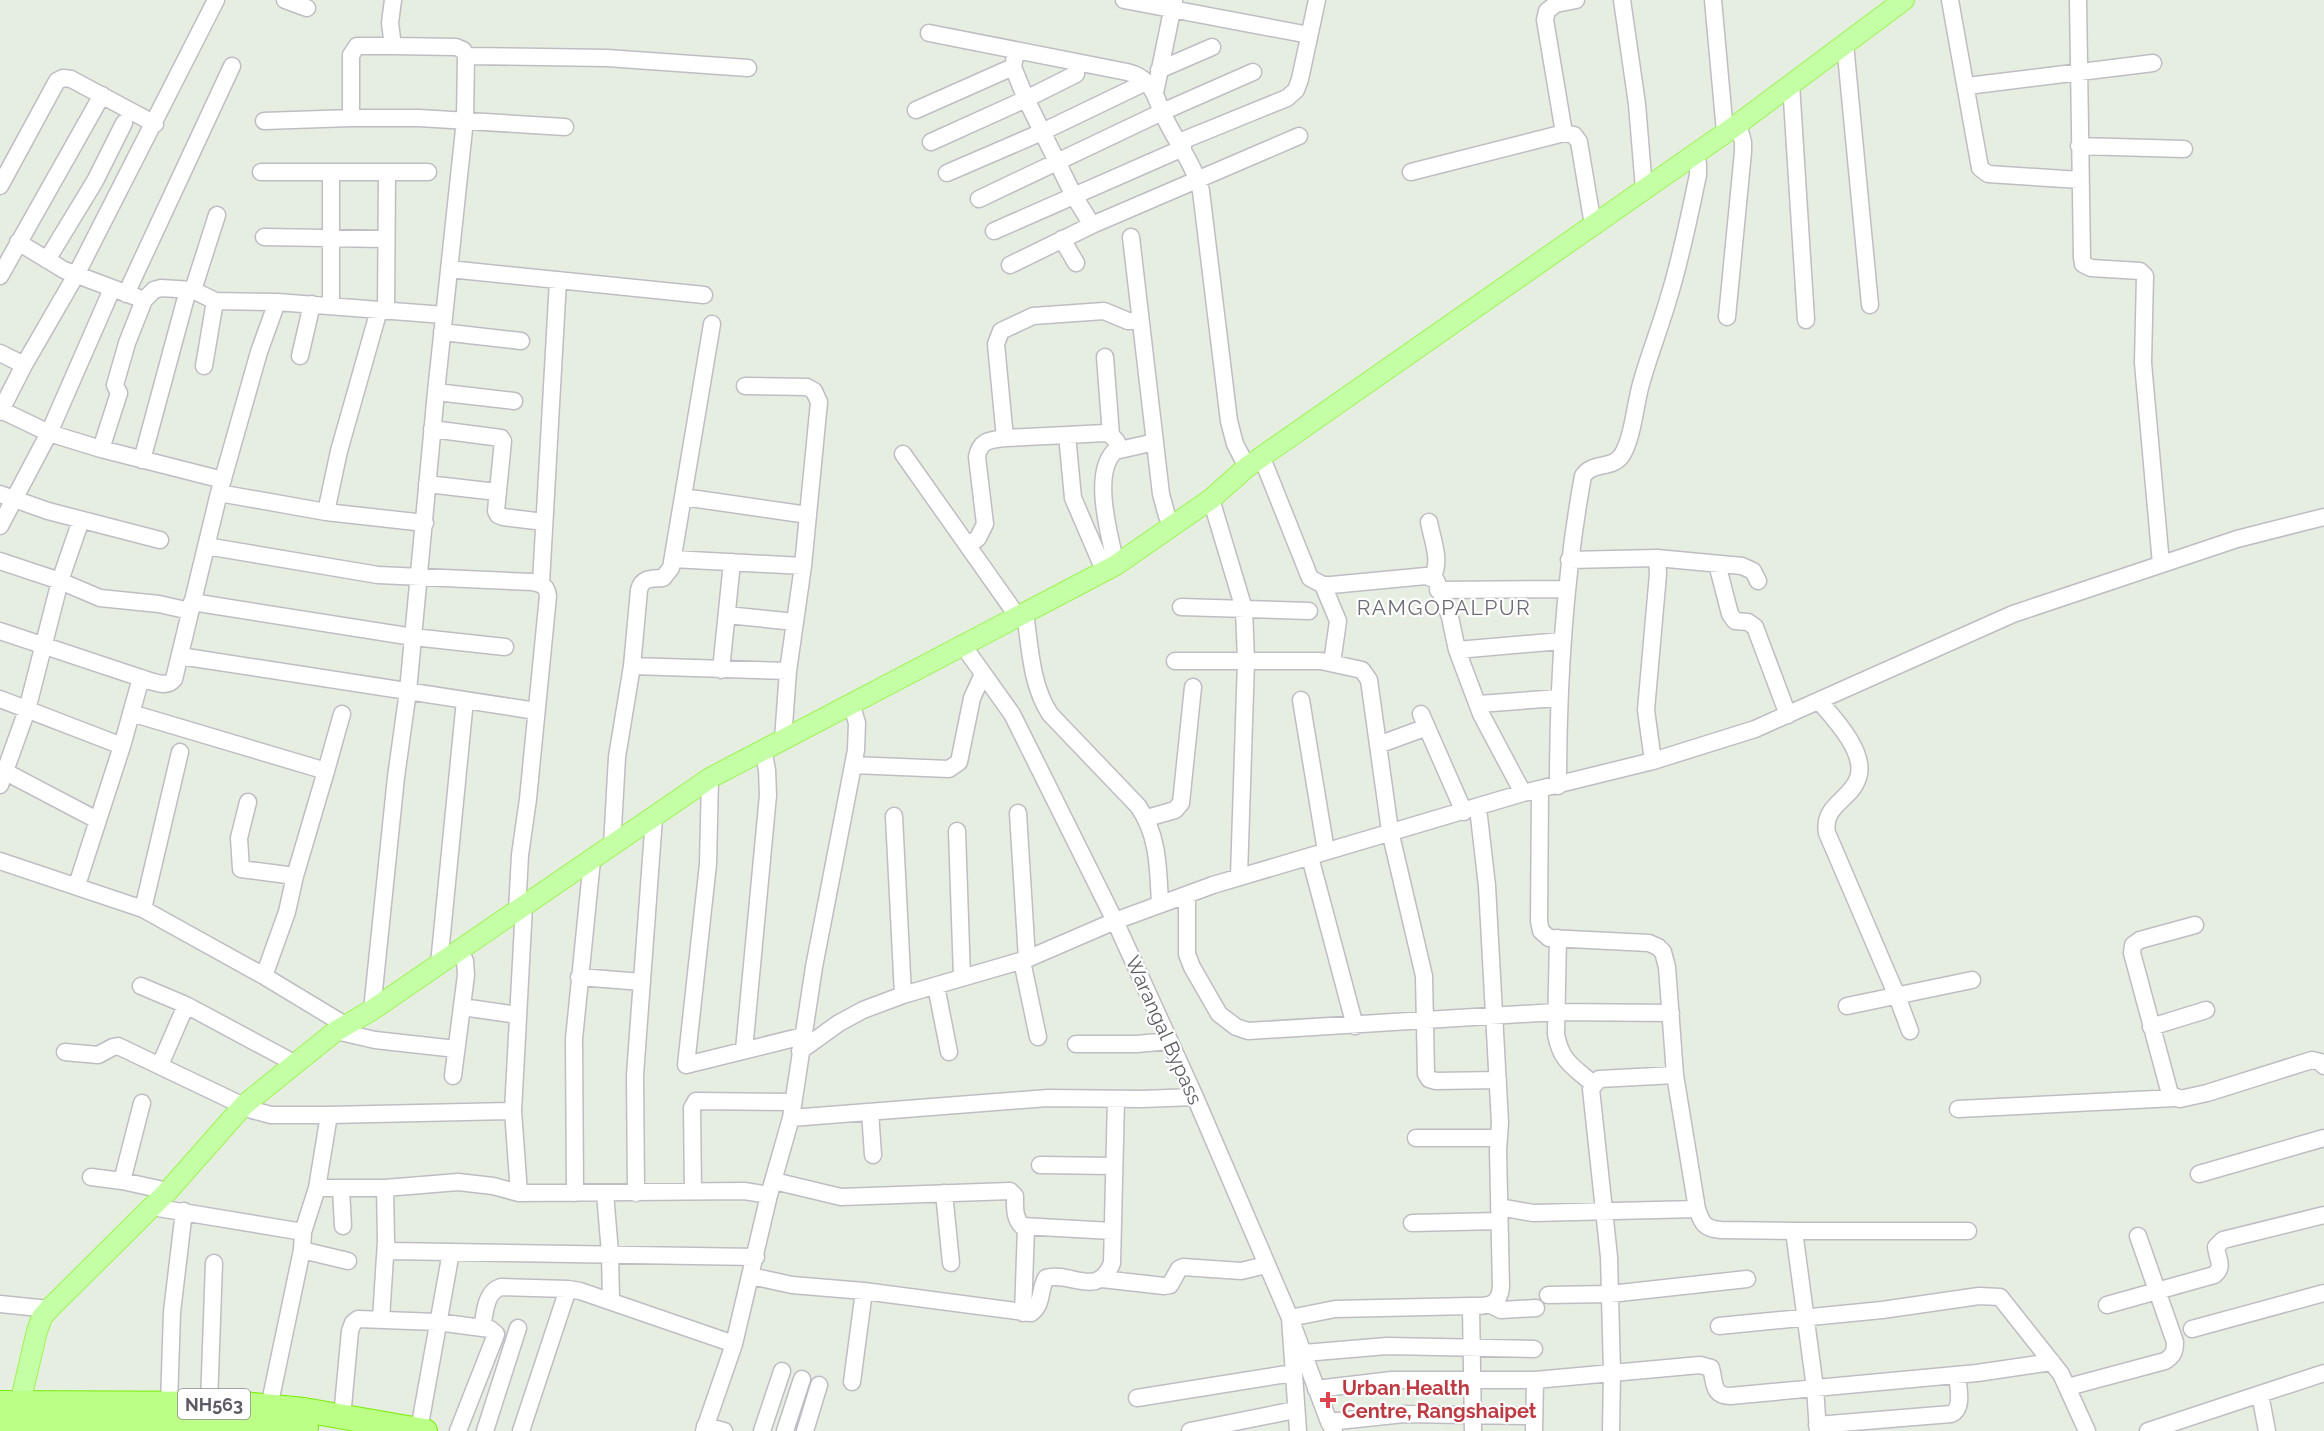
<svg xmlns="http://www.w3.org/2000/svg" width="2324" height="1431" viewBox="0 0 2324 1431" font-family="Raleway,sans-serif">
	<rect width="100%" height="100%" fill="#e6eee2"/>
	<g fill="none" stroke-linecap="round" stroke-linejoin="round">
		<g stroke="#c0bcc4" stroke-width="19">
			<path id="minor" d="M285 0 307 8
				M1124 0 1309 35
				M1576 0 1556 4 1547 11 1545 20 1564 133 1574 135 1579 142 1593 225
				M1622 0 1637 104 1644 189
				M1713 0 1725 132
				M1950 0 1980 168 1988 174 2080 180
				M2078 0 2082 258 2083 264 2091 268 2140 271 2145 276 2143 363 2161 564
				M929 33 1127 72C1135 74 1142 77 1147 83 1156 92 1157 101 1162 112 1174 139 1193 162 1201 191L1229 421 1235 444 1247 467
				M1845 44 1870 305
				M1016 51 1013 67 1026 99 1074 196 1092 225
				M466 56 607 58 748 68
				M1159 70 1212 47
				M1791 84 1806 320
				M1967 86 2153 63
				M1155 93 1174 1
				M916 110 1013 67
				M351 118V55L357 46H393
				M264 121 351 118H419L565 127
				M931 142 1026 99 1076 74
				M1179 142 1287 98 1296 90 1300 79 1317 0
				M2079 146 2184 149
				M261 172H428
				M1411 172 1564 133
				M947 173 1042 132 1146 82
				M0 186 57 81 63 78 71 79 155 124
				M979 199 1162 112 1253 72
				M994 231 1183 148
				M264 237 386 239
				M1131 237 1161 494 1167 516 1174 525
				M1062 239 1076 263
				M18 242 64 270 144 300 154 290 161 288 193 290 215 301 277 302 444 315
				M47 260 95 181 124 123
				M1010 265 1092 225 1299 136
				M449 269 704 295
				M0 276 102 95
				M193 290 217 215
				M126 294 232 66
				M331 306V172
				M386 311 387 172
				M1727 317 1743 152V142L1738 124
				M442 332 521 341
				M0 353 24 365
				M300 356 312 304
				M1105 357 1111 435
				M204 366 215 301
				M745 386 807 387 814 391 819 402 803 566 788 671 783 739
				M436 392 514 401
				M1 410 49 433 101 449 223 480
				M0 412 24 365 76 275 216 0
				M432 429 501 438 503 441 496 511 498 515 503 517 544 522
				M1067 435 1105 433 1111 435 1117 442
				M101 449 119 393 115 385 127 343 144 300
				M903 454 1018 617
				M1262 458 1310 578 1323 585H1331L1426 576 1436 580 1450 617 1457 650 1481 714 1523 793
				M142 460 188 290
				M427 484 497 492
				M219 493 326 512 425 523
				M0 494 48 511 160 540
				M683 497 808 515
				M1211 499 1244 609 1246 661 1239 876
				M326 512 339 451 379 310
				M1429 522C1432 539 1442 562 1432 577
				M0 526 49 433 112 289
				M206 546 378 575 532 582C542 584 547 586 548 596L528 799 520 855 517 911
				M968 546 978 538 985 524 977 457C980 440 990 440 1005 438
				M1657 558 1742 566 1753 571 1758 581
				M673 559 803 566
				M1569 560 1657 558 1658 574 1646 710 1653 761
				M0 561 60 581 100 598 159 604 190 611
				M1717 564 1730 614 1735 621 1748 622 1755 627 1788 715
				M1116 565C1110 537 1091 473 1115 451L1155 442
				M1104 570 1073 498 1067 435 1005 438 996 344 1001 331 1033 316 1104 311 1128 321 1140 320
				M541 583 558 280
				M1323 585 1338 621 1332 663
				M1438 590 1566 589
				M192 602 413 637 505 647
				M1181 607 1309 611
				M1025 613C1030 647 1031 685 1050 714L1138 806C1159 836 1158 869 1160 904
				M727 615 795 622
				M0 631 141 678
				M962 644 1012 714 1115 921 1195 1097 1290 1318 1329 1422 1334 1431
				M1457 650 1561 641
				M180 656 536 711
				M1175 661H1321L1362 670 1369 680 1390 831 1424 976 1426 1074 1429 1079 1436 1081 1498 1080
				M632 666 788 671
				M721 670 732 562
				M0 699 122 746
				M1301 700 1326 851
				M1819 701C1834 718 1867 753 1858 778 1851 800 1822 805 1827 833L1897 996 1910 1031
				M1479 704 1558 698
				M131 713 326 771 295 876 287 912 264 976
				M1421 714 1464 812
				M1378 745 1427 727
				M853 765 949 769 959 762 972 698 983 674
				M0 769 97 820
				M326 771 342 714
				M710 778 708 864 686 1065 803 1036
				M0 785 27 710 60 581 81 520
				M1558 786C1558 681 1564 579 1583 476 1593 461 1612 470 1622 455 1633 437 1635 405 1641 384 1649 355 1660 328 1668 300 1681 259 1689 217 1698 175V164L1694 154
				M1540 790 1539 921 1541 931 1549 938 1649 943 1658 947 1663 952 1667 967 1675 1075 1697 1209C1702 1223 1704 1229 1721 1230L1794 1231 1815 1388 1818 1431
				M248 802 239 838 241 869 295 876
				M1018 813 1027 959
				M894 816 903 995
				M1147 818 1175 810 1181 803 1193 687
				M957 831 962 978
				M612 846 617 757 632 666 639 590C642 577 652 579 663 578L671 568 712 324
				M1310 857 1355 1026
				M0 861 143 909 264 976 345 1025
				M77 885 122 746 141 678C151 681 167 689 174 679L219 493 259 352 277 302
				M1187 895V954L1192 967 1219 1014 1236 1027 1248 1031 1556 1012 1671 1013
				M143 909 180 752
				M2195 925 2140 940 2133 945 2132 953 2170 1094 2180 1099 2207 1093 2312 1060 2320 1062 2324 1066
				M1558 938 1556 1034C1561 1062 1573 1066 1593 1084
				M1022 961 1038 1037
				M439 964 465 700
				M579 977 642 982
				M141 986 186 1005 160 1065
				M936 986 949 1052
				M186 1005 294 1063
				M1847 1006 1972 980
				M462 1007 518 1015
				M372 1010 396 777 408 691 436 392 465 120 466 56 463 50 456 47 393 46 390 23 393 0
				M2151 1027 2206 1010
				M336 1031 375 1040 456 1049
				M1076 1044H1137L1169 1041
				M744 1050 768 795 767 770 763 749
				M800 1051 839 1023 863 1010 903 995 1027 959 1115 921 1213 885 1523 793 1653 761 1755 729 2013 614 2237 539 2324 517
				M65 1052 98 1055 113 1047 118 1046 252 1110 271 1115H329L317 1188 303 1232 302 1250 269 1407
				M453 1076 466 975 465 961 460 950
				M142 1103 122 1181 168 1191
				M1958 1109 2175 1098
				M870 1112 873 1155
				M329 1115 513 1111
				M791 1118 1048 1098 1141 1099 1195 1097
				M1416 1138H1499
				M1040 1165 1114 1166
				M2199 1174 2324 1138
				M91 1177 122 1181
				M774 1181 841 1197 1010 1191 1015 1196C1015 1207 1014 1218 1022 1226L1112 1231
				M317 1188H385L458 1182 493 1186 519 1193 744 1191 769 1195
				M385 1188 386 1241 387 1247 391 1251 756 1257
				M341 1189 343 1226
				M693 1191 692 1108 696 1101 793 1102
				M519 1193 513 1111 524 906
				M575 1193 574 1039 592 860
				M605 1193 610 1253 611 1301
				M636 1193 635 1075 654 818
				M944 1193 951 1263
				M152 1207 303 1232
				M1499 1207 1533 1213 1697 1209
				M1412 1223 1499 1221
				M1794 1231H1968
				M302 1250 348 1261
				M751 1276 792 1285 864 1291 1031 1313C1043 1305 1039 1290 1046 1278 1071 1271 1098 1299 1112 1263L1116 1099
				M1102 1279 1164 1286 1170 1285 1179 1269 1183 1267 1241 1271 1266 1265
				M1548 1295 1610 1294 1747 1279
				M0 1304 49 1309
				M1491 1305 1501 1310 1536 1308
				M2107 1305 2214 1275C2225 1267 2217 1258 2216 1247L2223 1240 2324 1215
				M1023 1313 1026 1228
				M381 1319 386 1241
				M1719 1326 1882 1310 1979 1296 2000 1297 2061 1374 2087 1431
				M482 1328C485 1313 485 1292 501 1287L568 1289
				M2192 1329 2324 1293
				M1304 1353 1387 1346 1534 1349
				M852 1382 864 1291
				M2068 1387 2165 1361C2173 1356 2175 1352 2175 1342L2138 1236
				M1316 1389 1392 1380H1535L1700 1365 1711 1368C1715 1382 1712 1396 1730 1396L1977 1373 2052 1362
				M1137 1398 1293 1373
				M209 1403 214 1263
				M169 1404 172 1312 184 1211
				M342 1417 350 1331 353 1323 358 1319 437 1322 490 1329 496 1334 495 1337 458 1431
				M1329 1422 1404 1414 1533 1416
				M1817 1425 1951 1414C1964 1409 1958 1387 1957 1375
				M705 1426 724 1431
				M419 1430 451 1252
				M485 1431 518 1328
				M521 1431 568 1289 580 1291 734 1344
				M704 1431 734 1344 769 1195 791 1118 814 967 856 750 857 723 851 703
				M762 1431 782 1371
				M785 1431 802 1379
				M805 1431 819 1385
				M1190 1431 1295 1410
				M1298 1431 1290 1318 1335 1309 1471 1306
				M1473 1431 1471 1306C1487 1306 1499 1307 1501 1287L1498 1150 1500 1123 1487 886 1478 808
				M1534 1431 1535 1380
				M1611 1431 1612 1372 1609 1257 1591 1089 1599 1079 1675 1075
				M2148 1431 2260 1394
				M2267 1431 2260 1394 2324 1373"/>
		</g>
		<g stroke="#9ef454" stroke-width="22">
			<path id="major" d="M17 1416 37 1331 42 1317 49 1309 168 1191 244 1105 336 1031 372 1010 710 778 1116 565 1211 499 1247 467 1738 124 1904 0"/>
		</g>
		<g stroke="#76ef00" stroke-width="26">
			<path id="highway" d="M0 1403 244 1404 304 1410 425 1431
				M0 1421 209 1422 306 1427"/>
		</g>
		<use href="#minor" stroke="#fff" stroke-width="16"/>
		<use href="#major" stroke="#c4ffa5" stroke-width="20"/>
		<use href="#highway" stroke="#bbff87" stroke-width="24"/>
	</g>
	<path fill="#e0444e" stroke="#fff" stroke-width="2" d="M1325 1391h6v6h6v6h-6v6h-6v-6h-6v-6h6z"/>
	<g text-anchor="middle" dominant-baseline="central" stroke-width="4.5" stroke-linejoin="round" paint-order="stroke">
		<rect fill="#fff" stroke="#8e8c92" stroke-width="1.5" x="178" y="1389" width="72" height="30" rx="4.5"/>
		<g font-size="18" font-weight="bold" fill="#5e5a63">
			<text x="214" y="1404">NH563</text>
		</g>
		<g font-size="20" fill="#5e5a63" stroke="#fff">
			<text transform="translate(1164 1030) rotate(66)">Warangal Bypass</text>
		</g>
		<g font-size="20" font-weight="bold" fill="#be3a42" stroke="#fff" text-anchor="start">
			<text x="1342" y="1388">Urban Health<tspan x="1342" dy="23">Centre, Rangshaipet</tspan></text>
		</g>
		<g font-size="21" letter-spacing="1.5" fill="#6e6b75" stroke="#fff">
			<text x="1444" y="607">RAMGOPALPUR</text>
		</g>
	</g>
</svg>
